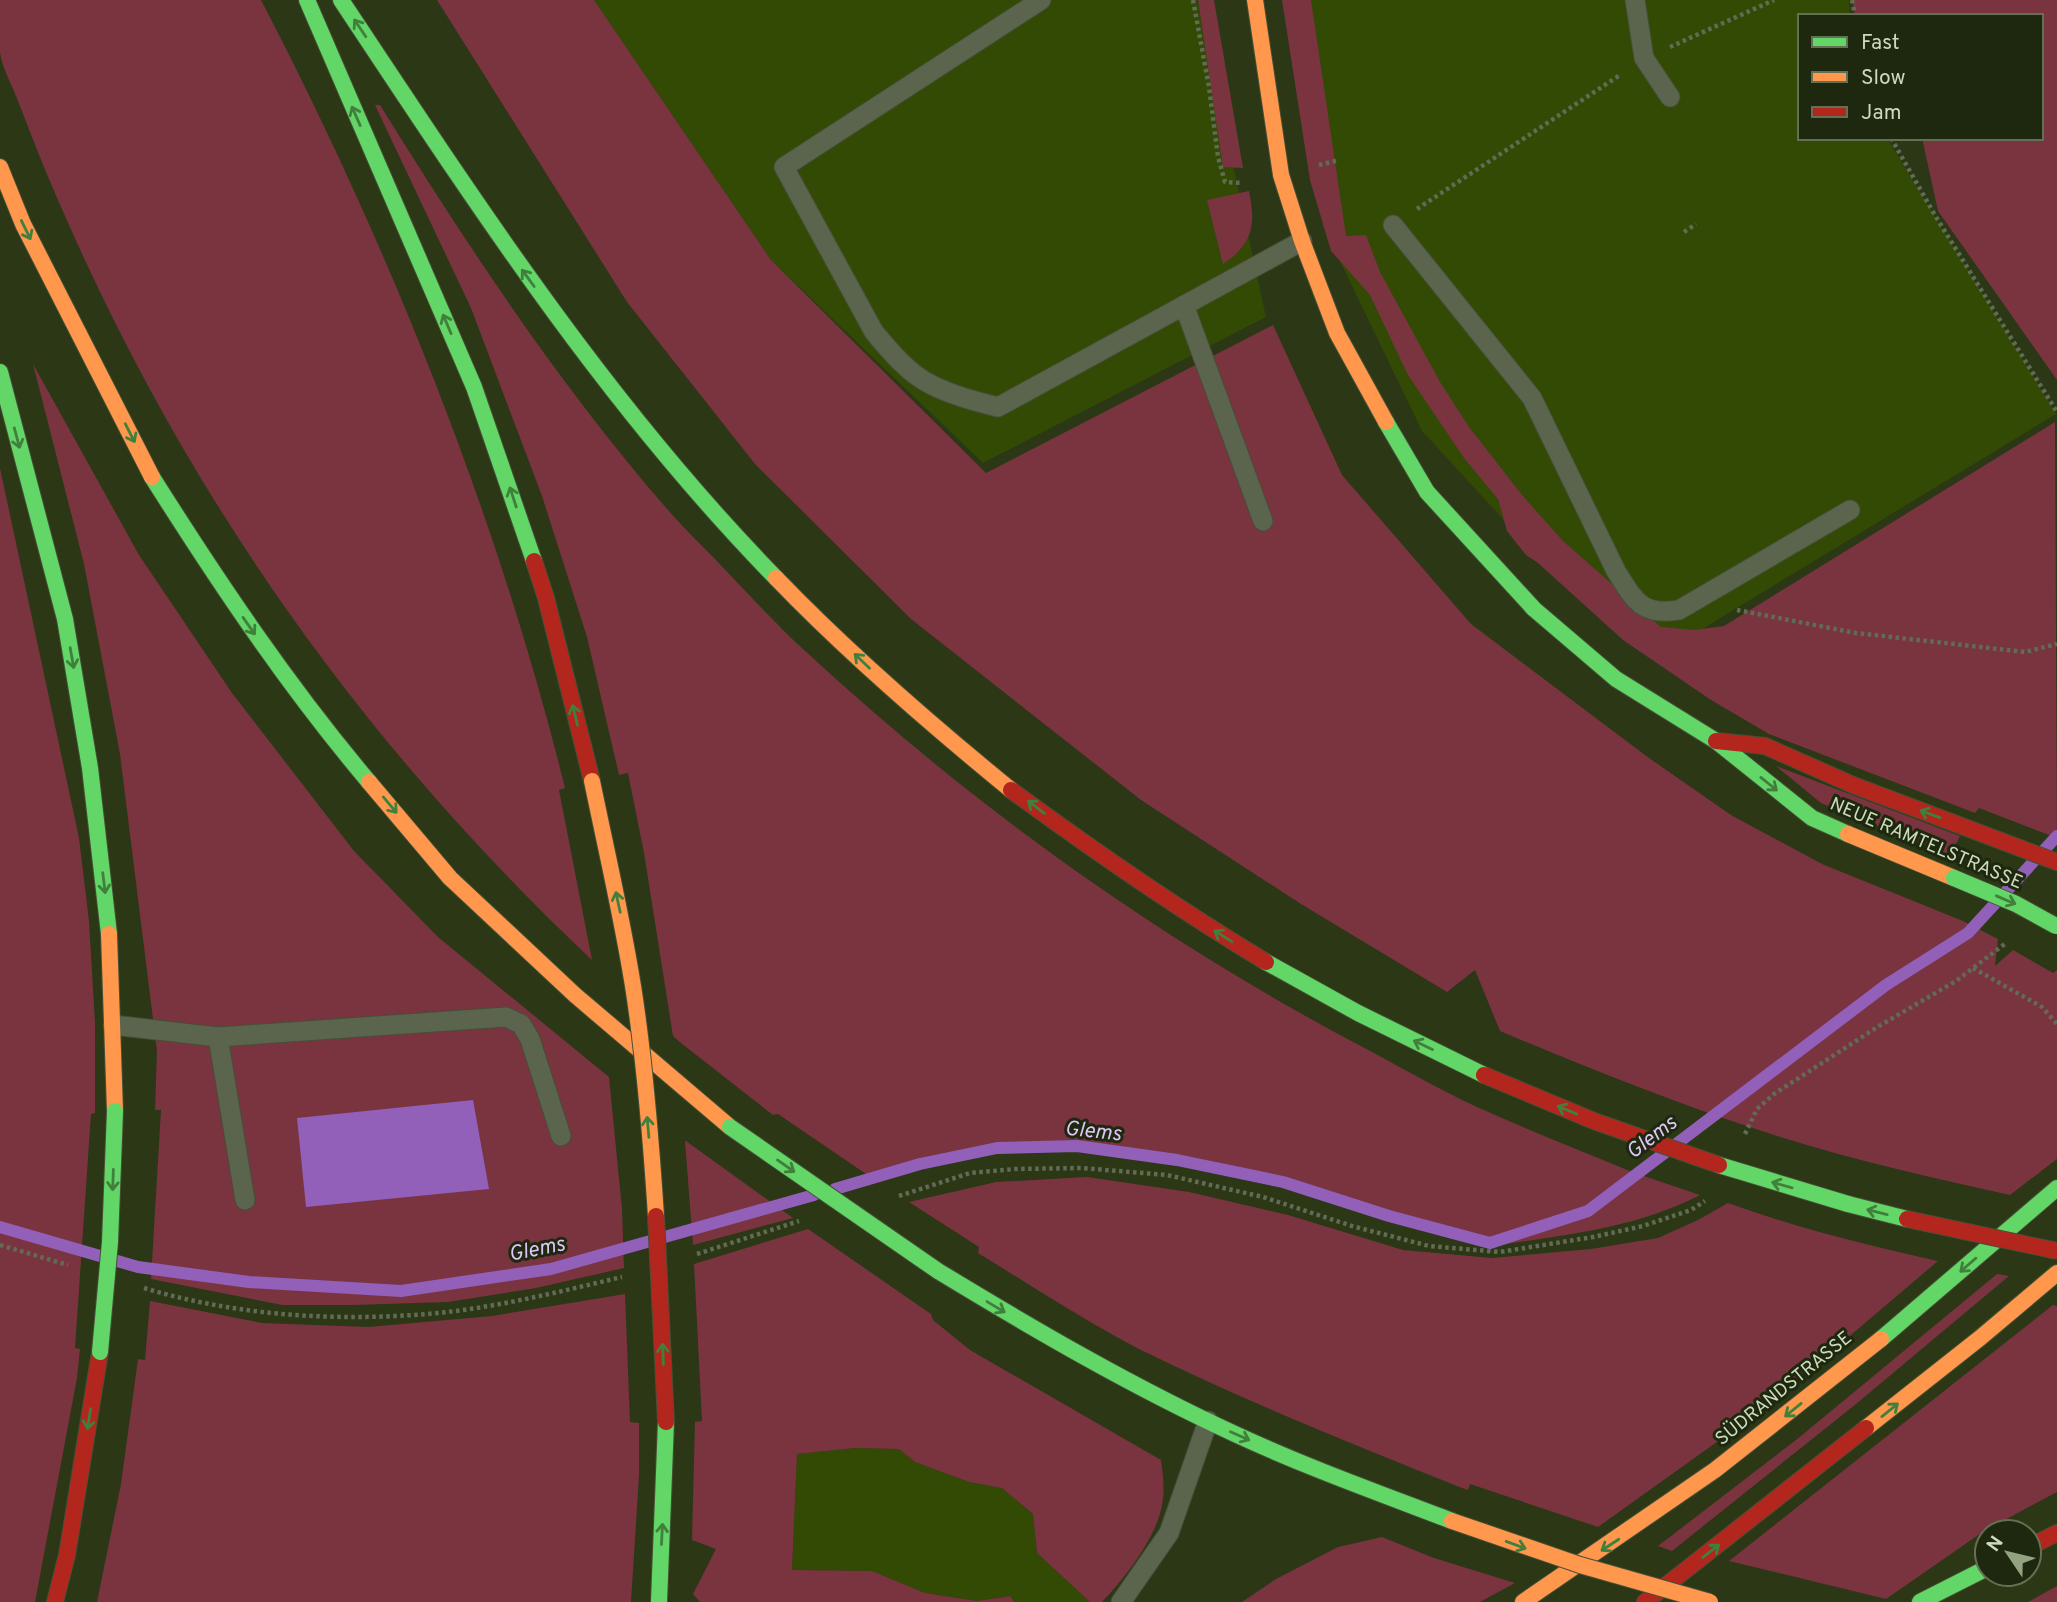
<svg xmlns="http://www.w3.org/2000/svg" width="2057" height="1602" viewBox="0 0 2057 1602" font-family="Overpass,sans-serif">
	<rect width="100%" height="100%" fill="#2b3715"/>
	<path fill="#324a04" d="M594 0H1197L1266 317 983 463 771 260Z
		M1286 0H1849L1850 16H1800V138H1887L2056 414 1663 653 1546 566 1422 431 1323 226Z
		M855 1448 899 1449 915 1462 969 1482 1002 1488 1033 1514 1037 1553 1090 1602H1014L1009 1596 977 1601 925 1593 872 1571 792 1570 797 1454Z"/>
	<path fill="#793440" d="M0 0H261C390 248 498 517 565 788L559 790 592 960C370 751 198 512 73 234 53 190 35 146 18 101 12 85 2 68 0 52 0 35 0 17 0 0Z
		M437 0H594L771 260 986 473 1273 325 1342 475 1471 624 1649 758 1731 815 1822 864 1963 921 1998 939 1995 966 2013 950 2053 973 2057 970V1159L2010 1195C1929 1177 1848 1159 1768 1133 1677 1104 1588 1068 1500 1031L1475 970 1447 992 1301 904 1141 800 911 619 755 464 627 302Z
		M1198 0H1214L1243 168 1223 167Z
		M1282 0H1311L1346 236 1366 235 1380 272 1440 382 1469 427 1522 495 1563 541 1661 627 1694 630 1724 626 2055 422 2057 838 1979 808 1975 813 1769 734 1711 700 1623 640 1538 563 1526 555 1507 531 1498 499 1464 458 1408 375 1370 295 1331 251 1310 180Z
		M1852 0H2057V380L1938 211 1922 138H2041V16H1855Z
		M375 105H380C467 245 559 385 668 510 688 533 711 554 732 577 755 601 778 626 803 649 970 804 1155 937 1357 1044 1397 1065 1436 1088 1477 1107 1528 1130 1580 1150 1632 1172L1583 1210 1490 1240 1390 1212 1283 1178 1179 1155 1134 1149 1060 1142 997 1145 921 1161 869 1176 778 1114 773 1115 681 1043 673 1036 644 853 628 773 619 775 587 637 542 496 471 308Z
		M1249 191C1256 225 1253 244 1223 264L1207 200Z
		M33 364 139 555 232 693 354 851 438 937 609 1077 622 1209 624 1268 536 1288 448 1302 353 1305H282L151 1279 161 1110H155L157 1051 120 754 84 564Z
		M0 468 79 838 89 921 95 1023V1113L91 1114 75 1348 80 1349 77 1378 35 1602H0Z
		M1776 766 1960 836 1950 856 1821 803Z
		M685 1141H686L793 1218 693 1245Z
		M1641 1175 1700 1195C1634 1229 1564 1235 1493 1246L1589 1214Z
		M1087 1177 1189 1192 1288 1215 1403 1250 1492 1258 1591 1249 1658 1238 1698 1220 1728 1203C1797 1228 1867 1245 1938 1261L1832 1351 1714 1444 1598 1527 1470 1484 1468 1490 1462 1488C1355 1445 1247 1402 1143 1351 1086 1322 1032 1286 978 1253L979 1247 909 1202 996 1182Z
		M808 1229 931 1314 933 1320 970 1350 1161 1460C1163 1475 1165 1490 1162 1505 1157 1537 1124 1579 1102 1602H1090L1037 1553 1033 1514 1002 1488 969 1482 915 1462 899 1449 855 1448 797 1454 792 1570 872 1571 925 1593 977 1601 1010 1596 1014 1602H700L693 1594 716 1549 692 1540 695 1422 702 1421 694 1264Z
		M1997 1274 2009 1276 1856 1404 1672 1551 1658 1546 1796 1440Z
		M625 1294 630 1422 639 1423V1475L631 1602H97L121 1484 138 1359 145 1360 150 1301 262 1323 368 1327 492 1316Z
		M2053 1305 2057 1306V1492L1984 1531 1886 1599 1729 1561Z
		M1382 1537 1434 1558 1515 1583 1480 1602H1242L1276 1579 1338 1547Z
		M2057 1586V1602H2028Z"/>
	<path fill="#925fb9" d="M473 1100 489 1189 306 1207 297 1118Z"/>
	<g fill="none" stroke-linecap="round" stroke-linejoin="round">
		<path stroke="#925fb9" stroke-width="12" d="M835 1189 920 1164 997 1148 1077 1146 1177 1160 1283 1182 1389 1216 1490 1243 1588 1211 1886 985 1968 933 2057 836
			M0 1227 138 1267 249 1282 401 1291 551 1269 814 1195"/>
		<g stroke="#464f36" stroke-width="21">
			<path id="lane" d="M1041 0 784 167 874 332C889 350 908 373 930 384 951 395 974 401 998 407L1302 241
				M1635 0 1644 58 1670 97
				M1393 225 1532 398 1616 571C1635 601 1641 616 1679 610L1850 510
				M1184 305 1263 521
				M113 1025 218 1037 506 1017 521 1024 530 1039 561 1136
				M218 1037 245 1200
				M1121 1602 1169 1533 1208 1421"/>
		</g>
		<g stroke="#464f36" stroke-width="18">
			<path id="fast" d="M307 0 474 387 534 561
				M341 0C475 202 606 404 776 578
				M0 372 65 619 90 768 109 934
				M1386 422 1427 492 1534 609 1616 679 1716 741 1812 818 1848 834
				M152 477C219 583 288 686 369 782
				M1266 962 1358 1013 1484 1075
				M1848 1204 1907 1219
				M938 1271C1035 1330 1133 1387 1235 1434 1306 1467 1379 1493 1452 1521
				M1881 1339 2057 1188
				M659 1602 666 1422
				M1920 1602 1987 1568"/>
		</g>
		<g stroke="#464f36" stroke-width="18">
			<path id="slow" d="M1255 0 1281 175 1302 241 1337 333 1386 422
				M0 167 23 224 152 477
				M776 578C849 654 929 723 1011 790
				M369 782 450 878 575 995 730 1127
				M1848 834 1954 878
				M109 934 115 1111
				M1866 1428 1980 1338 2057 1273
				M1523 1602 1715 1470 1881 1339"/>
		</g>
		<g stroke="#464f36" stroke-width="18">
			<path id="jam" d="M534 561 546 598 592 781
				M1716 741 1765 746 1853 785 2057 862
				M1011 790C1094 851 1178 909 1266 962
				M2029 1547 2057 1533
				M55 1602 67 1555 100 1352
				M1645 1602 1866 1428"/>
		</g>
		<path stroke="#616b55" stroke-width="4.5" stroke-dasharray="3.5 3.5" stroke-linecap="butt" d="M1193 0 1209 87 1218 157 1225 182 1242 183
			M1852 0 1855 16
			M1670 47 1774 0
			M1891 138 1936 217 2057 412
			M1319 165 1339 160
			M1417 209 1620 75
			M1684 232 1696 224
			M1737 610 1856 633 2025 652 2057 644
			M1973 968 2042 1007 2057 1024
			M1745 1134 1757 1109 1774 1094 1879 1026 1956 981 2006 943
			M899 1196 970 1173 1015 1169 1082 1168 1167 1175 1263 1197 1352 1226 1429 1246 1500 1252 1593 1237 1643 1226 1691 1210 1705 1201
			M0 1245 68 1265
			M697 1254 799 1221
			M144 1288C230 1314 323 1321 413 1315 483 1311 554 1293 622 1277"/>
		<use href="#lane" stroke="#5b644d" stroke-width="19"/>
		<use href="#fast" stroke="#63d668" stroke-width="16"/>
		<use href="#slow" stroke="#ff974d" stroke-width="16"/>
		<use href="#jam" stroke="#b3261e" stroke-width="16"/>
		<g stroke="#464f36" stroke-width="18" stroke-linecap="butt">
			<path id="fast-bridge" d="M1954 878 2016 904 2056 926
				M730 1127 938 1271
				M1719 1165 1848 1204
				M100 1352 110 1242 115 1111"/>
		</g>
		<g stroke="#464f36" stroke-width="18" stroke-linecap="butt">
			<path id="slow-bridge" d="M592 781C606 849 622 917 633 986 645 1062 651 1139 656 1216
				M1452 1521 1580 1565 1710 1602"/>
		</g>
		<g stroke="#464f36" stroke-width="18" stroke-linecap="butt">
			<path id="jam-bridge" d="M1484 1075 1594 1121 1719 1165
				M656 1216 666 1422
				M1907 1219 2057 1251"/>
		</g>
		<use href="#fast-bridge" stroke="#63d668" stroke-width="16"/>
		<use href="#slow-bridge" stroke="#ff974d" stroke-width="16"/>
		<use href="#jam-bridge" stroke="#b3261e" stroke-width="16"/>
	</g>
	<defs><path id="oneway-shaft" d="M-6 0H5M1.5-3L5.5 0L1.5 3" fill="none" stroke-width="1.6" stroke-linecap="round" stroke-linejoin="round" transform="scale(1.75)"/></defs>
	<g stroke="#407f3c">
		<use href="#oneway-shaft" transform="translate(360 28) rotate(-124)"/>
		<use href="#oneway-shaft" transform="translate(356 116) rotate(-114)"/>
		<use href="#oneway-shaft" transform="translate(26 230) rotate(64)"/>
		<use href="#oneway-shaft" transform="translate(528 278) rotate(-126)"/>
		<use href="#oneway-shaft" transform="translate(447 324) rotate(-113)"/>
		<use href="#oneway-shaft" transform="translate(130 433) rotate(63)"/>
		<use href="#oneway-shaft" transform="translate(17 438) rotate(75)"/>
		<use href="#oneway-shaft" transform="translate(513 497) rotate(-108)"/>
		<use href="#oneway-shaft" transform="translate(249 626) rotate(55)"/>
		<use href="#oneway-shaft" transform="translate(72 658) rotate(80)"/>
		<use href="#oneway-shaft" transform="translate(862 661) rotate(-136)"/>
		<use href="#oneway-shaft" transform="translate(575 715) rotate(-104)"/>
		<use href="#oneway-shaft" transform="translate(1769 784) rotate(39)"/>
		<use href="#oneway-shaft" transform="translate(390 805) rotate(50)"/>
		<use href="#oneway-shaft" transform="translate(1036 807) rotate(-142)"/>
		<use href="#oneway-shaft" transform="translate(1930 814) rotate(-160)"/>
		<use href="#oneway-shaft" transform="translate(104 883) rotate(83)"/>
		<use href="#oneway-shaft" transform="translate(2006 900) rotate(23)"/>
		<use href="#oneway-shaft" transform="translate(618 902) rotate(-102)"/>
		<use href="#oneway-shaft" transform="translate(1223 936) rotate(-148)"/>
		<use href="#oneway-shaft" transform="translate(1423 1045) rotate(-154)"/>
		<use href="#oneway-shaft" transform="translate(1567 1110) rotate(-157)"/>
		<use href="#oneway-shaft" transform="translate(648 1127) rotate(-95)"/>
		<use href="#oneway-shaft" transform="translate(786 1166) rotate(35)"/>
		<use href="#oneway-shaft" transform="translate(113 1180) rotate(92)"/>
		<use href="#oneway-shaft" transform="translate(1782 1185) rotate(-164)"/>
		<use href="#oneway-shaft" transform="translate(1877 1212) rotate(-166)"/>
		<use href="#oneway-shaft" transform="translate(1968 1265) rotate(139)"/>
		<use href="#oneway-shaft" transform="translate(996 1307) rotate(31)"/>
		<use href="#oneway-shaft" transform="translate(663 1354) rotate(-92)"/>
		<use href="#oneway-shaft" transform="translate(1793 1410) rotate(141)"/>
		<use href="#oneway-shaft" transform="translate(1890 1410) rotate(-39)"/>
		<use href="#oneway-shaft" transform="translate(89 1419) rotate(99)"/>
		<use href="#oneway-shaft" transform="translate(1240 1436) rotate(24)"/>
		<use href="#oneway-shaft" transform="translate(662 1534) rotate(-87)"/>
		<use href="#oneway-shaft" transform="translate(1516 1545) rotate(20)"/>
		<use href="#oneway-shaft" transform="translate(1610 1545) rotate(147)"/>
		<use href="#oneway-shaft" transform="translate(1711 1551) rotate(-38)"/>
	</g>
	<g text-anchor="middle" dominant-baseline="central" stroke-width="6" stroke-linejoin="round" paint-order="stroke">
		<g font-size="19" fill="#cbdbbb" stroke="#1e280f">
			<text transform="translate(1926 844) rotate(23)">NEUE RAMTELSTRASSE</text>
			<text transform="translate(1784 1389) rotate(-39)">SÜDRANDSTRASSE</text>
		</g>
		<g font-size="21" font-style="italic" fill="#dfc5f8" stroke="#1e280f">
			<text transform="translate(1093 1132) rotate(6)">Glems</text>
			<text transform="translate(1652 1138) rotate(-37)">Glems</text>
			<text transform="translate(537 1250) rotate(-11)">Glems</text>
		</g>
	</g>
	<rect x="1798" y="14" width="245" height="126" fill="#1e280f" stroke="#637054" stroke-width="2"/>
	<rect x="1812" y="37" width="35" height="10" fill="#63d668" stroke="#637054" stroke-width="2"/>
	<text x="1861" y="49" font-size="21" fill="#cbdbbb">Fast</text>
	<rect x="1812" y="72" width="35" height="10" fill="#ff974d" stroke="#637054" stroke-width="2"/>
	<text x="1861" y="84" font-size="21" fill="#cbdbbb">Slow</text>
	<rect x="1812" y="107" width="35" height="10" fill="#b3261e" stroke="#637054" stroke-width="2"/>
	<text x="1861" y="119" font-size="21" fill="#cbdbbb">Jam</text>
	<g transform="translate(2008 1553) rotate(305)"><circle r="33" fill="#1e280f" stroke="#637054" stroke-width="2"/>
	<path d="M0-5L12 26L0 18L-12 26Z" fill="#93a281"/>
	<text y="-10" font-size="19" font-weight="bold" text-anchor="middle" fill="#cbdbbb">N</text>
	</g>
</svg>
